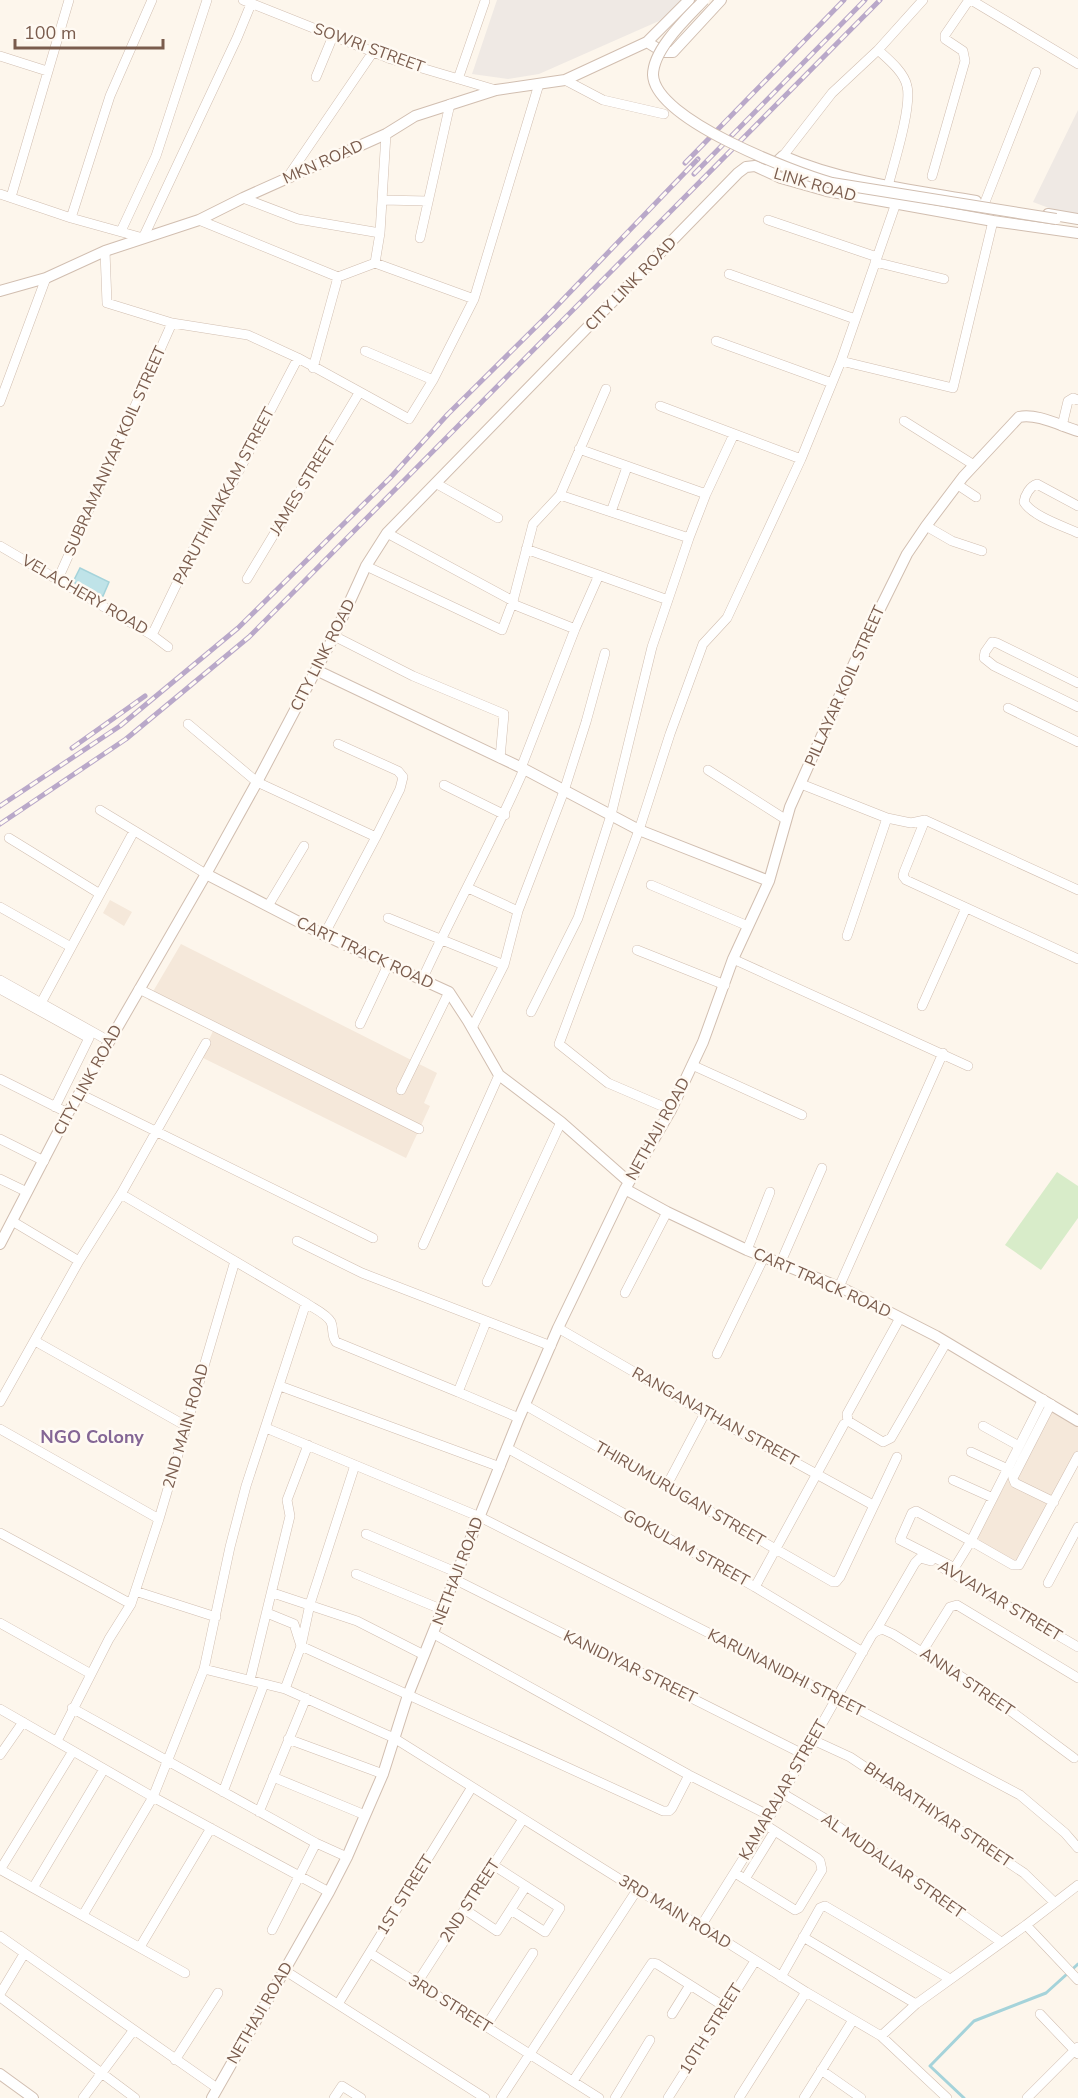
<svg xmlns="http://www.w3.org/2000/svg" width="1078" height="2098" viewBox="0 0 1078 2098" font-family="'Nunito Sans',sans-serif">
	<rect width="100%" height="100%" fill="#fdf6ec"/>
	<path fill="#f5e8da" d="M110 900 132 912 124 926 103 913Z
		M181 944 437 1073 424 1103 430 1106 406 1158 201 1057 213 1031 148 1000Z
		M1046 1406 1078 1426V1459L1020 1570 974 1544Z"/>
	<path fill="#efe9e4" d="M497 0H683L659 21 539 74 508 79 472 74Z
		M1078 110V219L1033 202Z"/>
	<path fill="#d8ecc9" d="M1057 1172 1078 1186V1218L1041 1270 1005 1245Z"/>
	<path fill="#bfe3e8" stroke="#a5d3da" stroke-width="1.5" d="M80 568 109 582 103 596 73 582Z"/>
	<g fill="none" stroke-linecap="round" stroke-linejoin="round">
		<path stroke="#a5d3da" stroke-width="3" d="M964 2098 930 2066 974 2021 1046 1993 1078 1964"/>
		<g stroke="#d1beb0" stroke-width="10">
			<path id="minor" d="M243 0 391 59 496 90
				M971 0 1078 64
				M0 56 47 71
				M316 77 333 36
				M458 79 485 1
				M565 80 603 100 664 114
				M783 156 832 93 878 50
				M932 176 965 61 963 51 945 39V35L969 0
				M287 178 373 52
				M888 186C894 163 912 107 907 86 904 72 888 59 878 50L923 0
				M0 194 71 218 143 238 237 38 251 4
				M11 197 69 0
				M243 198 298 219 380 233
				M382 200 428 201
				M985 202 1036 72
				M71 218 110 96 152 0
				M199 220 338 277 375 263 380 233 386 134
				M768 220 877 257
				M121 231 156 156 207 0
				M420 238 450 104
				M105 251 107 303 172 323 248 335 298 358 409 419 433 380 474 299 539 84
				M875 262 944 279
				M375 263 474 299
				M729 274 855 319
				M716 341 832 383
				M365 351 433 380
				M841 361 953 388 993 221
				M313 368 338 277
				M0 402 46 278
				M660 406 801 459
				M904 421 974 465
				M1062 426 1068 401 1073 398 1078 400
				M579 449 706 494
				M437 484 498 518
				M958 485 976 497
				M560 495 689 538
				M1078 506 1037 484C1030 486 1025 495 1024 502 1032 516 1063 526 1078 533
				M611 512 627 467
				M926 526 952 541 982 551
				M387 533 513 601 515 605 575 629 521 768
				M0 546 152 635 168 647
				M526 549 668 600
				M366 566 502 630 513 601 533 524 560 495 606 389
				M58 579 172 323
				M247 579 359 393
				M575 629 599 575
				M152 635 194 548 231 486 298 358
				M334 636 413 676 504 714 500 758
				M1078 683 997 643 992 642 985 652 984 658 994 666 1078 707
				M1008 708 1078 742
				M188 724 257 782 376 837
				M708 770 785 819
				M801 784 887 818 911 823 925 820 1078 890
				M444 785 505 815
				M100 810 206 874
				M925 820 904 872 903 876 906 880 1078 959
				M9 838 100 894
				M651 885 748 926
				M468 888 518 911
				M268 906 304 846
				M0 907 71 947
				M388 918 504 965
				M324 935 376 837 400 789 403 777 398 771 338 744
				M847 936 887 818
				M637 950 725 985
				M733 959 968 1066
				M0 980 109 1041
				M422 980C454 909 493 841 524 769
				M0 989 89 1038 55 1107
				M139 989 419 1129
				M41 1003 134 831
				M922 1006 966 908
				M531 1012 578 918 611 815 652 647 689 538 706 494 734 434
				M360 1024 388 965
				M472 1028 504 965 518 911 564 791 586 722 605 653
				M692 1065 802 1115
				M0 1079 68 1113
				M401 1090 449 992
				M80 1094 373 1238
				M671 1110 608 1083 559 1044 639 830 670 734 703 644 727 618 801 459 841 361 896 203
				M0 1139 44 1161
				M0 1179 27 1192
				M121 1194 306 1303C313 1308 327 1314 331 1322 334 1329 331 1335 336 1342L458 1392 486 1322
				M12 1221 79 1261
				M297 1241 362 1273 551 1346
				M423 1245 499 1075
				M747 1250 770 1192
				M780 1264 822 1168
				M487 1282 561 1122
				M839 1287 943 1053
				M625 1293 667 1212
				M900 1318 847 1414 848 1421 883 1442 891 1438 946 1343
				M558 1328 705 1413 873 1505
				M35 1341 186 1426
				M717 1354 764 1257
				M280 1386 500 1467
				M458 1392 519 1418
				M1043 1399 971 1541 916 1511 912 1513 900 1540 953 1567H955L971 1541 1013 1565H1019L1078 1456
				M0 1402 79 1261 121 1194 206 1043
				M1051 1404 1013 1478 1015 1483 1054 1502
				M525 1405 833 1582H836L840 1577 897 1457
				M983 1426 1019 1446
				M266 1428 480 1517 835 1697 1020 1795 1065 1833 1078 1848
				M0 1429 159 1519
				M507 1448 755 1587 863 1652
				M971 1452 1008 1469
				M355 1465 310 1604 301 1646 285 1689 394 1738 637 1890 701 1926 806 1992 881 2036 947 2098
				M953 1480 993 1498
				M667 1485 705 1413
				M0 1533 131 1604
				M366 1534 458 1573
				M943 1568 1078 1647
				M356 1574 443 1610
				M454 1579 805 1755
				M1048 1583 1078 1527
				M755 1587 844 1424
				M135 1591 216 1617
				M273 1593 357 1621 424 1655
				M267 1613 294 1624 301 1646 663 1811H669L672 1808 689 1775
				M0 1623 91 1674
				M875 1632 915 1563 920 1558 931 1561
				M434 1634 689 1775 770 1816
				M922 1652 950 1607 957 1605 1078 1678
				M204 1669 285 1689
				M250 1680 290 1516 287 1500 308 1445
				M72 1708 316 1843 347 1857
				M0 1709 153 1797 329 1892
				M288 1739 383 1774
				M813 1740 850 1757 1024 1873 1054 1902
				M57 1741 109 1639 131 1604 159 1519 235 1261
				M0 1755 23 1722
				M273 1777 365 1815
				M223 1792 264 1684
				M782 1793 836 1825 1001 1942
				M259 1812 306 1698
				M493 1865 560 1908 545 1932 511 1910
				M0 1870 73 1751
				M1 1870 185 1973
				M735 1873 795 1910 799 1908 822 1870 820 1861 817 1858 764 1824
				M745 1879 774 1832
				M33 1888 104 1769
				M464 1909 497 1931 526 1886
				M83 1915 153 1797 204 1669 230 1547 246 1486 306 1303
				M1026 1925 1078 1980
				M701 1926 770 1816 872 1635 875 1632 882 1629 893 1634 981 1689 1074 1758
				M272 1930 316 1843
				M0 1936 217 2088
				M803 1937 916 2004
				M140 1947 211 1828
				M370 1953 599 2098
				M284 1970 485 2098
				M781 1977 820 1908 825 1906 950 1979
				M417 1983 523 1819
				M0 1994 24 1954
				M0 1997 135 2098
				M338 2004 472 1787
				M672 2014 690 1985
				M1040 2014 1078 2054
				M486 2026 533 1953
				M881 2036 916 2004 1026 1925 1078 1885
				M175 2060 218 1993
				M821 2070 861 2098
				M573 2081 652 1963 657 1964 725 2007
				M83 2098 133 2031
				M334 2098 342 2086 361 2098
				M501 2098 637 1890
				M615 2098 650 2040
				M668 2098 755 1961
				M739 2098 806 1992
				M804 2098 853 2020
				M1027 2098 1078 2047"/>
		</g>
		<g stroke="#d1beb0" stroke-width="12">
			<path id="tertiary" d="M647 42 663 52H673L721 0
				M769 169 783 156C843 182 912 190 976 201
				M1048 214 1078 219
				M0 291 46 278 105 251 199 220 243 198 386 134 415 116 496 90 565 80 647 42 689 0
				M316 670 524 769 639 830 769 881
				M206 874 324 935 449 992 468 1021 499 1075 561 1122 629 1182
				M625 1189 667 1212 747 1250 844 1289 936 1336 1078 1421
				M0 1244 68 1113 206 874 257 782 334 636 366 566 387 533 738 173 746 167 755 166 781 178 827 191 993 221 1078 233
				M0 2074 33 2098
				M212 2098 329 1892 347 1857 383 1774 408 1695 519 1418 558 1328 625 1189 671 1110 703 1042 733 959 769 881 790 807 865 639 907 554 926 526 963 477 1019 417C1037 413 1061 426 1078 431"/>
		</g>
		<use href="#minor" stroke="#fff" stroke-width="9"/>
		<use href="#tertiary" stroke="#fff" stroke-width="10"/>
		<g stroke="#b9a8c9" stroke-width="5">
			<path id="rail" d="M685 163 844 0
				M694 174 865 0
				M72 748 145 696
				M0 806 120 726 238 628 390 478 448 414 550 313 698 159
				M0 824 126 739 249 637 880 0"/>
		</g>
		<use href="#rail" stroke="#fffaf3" stroke-width="3" stroke-dasharray="9" stroke-linecap="butt"/>
		<g stroke="#d1beb0" stroke-width="12" stroke-linecap="butt">
			<path id="tertiary-bridge" d="M704 0C687 18 653 49 653 75 655 120 794 172 832 183L1056 219"/>
		</g>
		<use href="#tertiary-bridge" stroke="#fff" stroke-width="10"/>
	</g>
	<g text-anchor="middle" dominant-baseline="central" stroke-width="5" stroke-linejoin="round" paint-order="stroke">
		<g font-size="16" fill="#7a5c4d" stroke="#fffaf3">
			<text transform="translate(369 48) rotate(20)">SOWRI STREET</text>
			<text transform="translate(323 162) rotate(-24)">MKN ROAD</text>
			<text transform="translate(815 185) rotate(16)">LINK ROAD</text>
			<text transform="translate(631 284) rotate(-46)">CITY LINK ROAD</text>
			<text transform="translate(115 451) rotate(-66)">SUBRAMANIYAR KOIL STREET</text>
			<text transform="translate(303 486) rotate(-59)">JAMES STREET</text>
			<text transform="translate(224 496) rotate(-62)">PARUTHIVAKKAM STREET</text>
			<text transform="translate(85 595) rotate(30)">VELACHERY ROAD</text>
			<text transform="translate(323 655) rotate(-63)">CITY LINK ROAD</text>
			<text transform="translate(845 686) rotate(-66)">PILLAYAR KOIL STREET</text>
			<text transform="translate(365 953) rotate(25)">CART TRACK ROAD</text>
			<text transform="translate(88 1080) rotate(-61)">CITY LINK ROAD</text>
			<text transform="translate(658 1129) rotate(-61)">NETHAJI ROAD</text>
			<text transform="translate(822 1283) rotate(24)">CART TRACK ROAD</text>
			<text transform="translate(715 1417) rotate(29)">RANGANATHAN STREET</text>
			<text transform="translate(186 1426) rotate(-74)">2ND MAIN ROAD</text>
			<text transform="translate(680 1494) rotate(30)">THIRUMURUGAN STREET</text>
			<text transform="translate(686 1548) rotate(29)">GOKULAM STREET</text>
			<text transform="translate(458 1571) rotate(-69)">NETHAJI ROAD</text>
			<text transform="translate(1000 1601) rotate(31)">AVVAIYAR STREET</text>
			<text transform="translate(630 1667) rotate(26)">KANIDIYAR STREET</text>
			<text transform="translate(786 1673) rotate(27)">KARUNANIDHI STREET</text>
			<text transform="translate(967 1682) rotate(34)">ANNA STREET</text>
			<text transform="translate(783 1790) rotate(-60)">KAMARAJAR STREET</text>
			<text transform="translate(938 1815) rotate(34)">BHARATHIYAR STREET</text>
			<text transform="translate(893 1866) rotate(35)">AL MUDALIAR STREET</text>
			<text transform="translate(405 1895) rotate(-58)">1ST STREET</text>
			<text transform="translate(470 1901) rotate(-57)">2ND STREET</text>
			<text transform="translate(675 1912) rotate(31)">3RD MAIN ROAD</text>
			<text transform="translate(450 2004) rotate(32)">3RD STREET</text>
			<text transform="translate(260 2013) rotate(-60)">NETHAJI ROAD</text>
			<text transform="translate(711 2029) rotate(-58)">10TH STREET</text>
		</g>
		<g font-size="18" font-weight="bold" fill="#846695" stroke="#fffaf3">
			<text x="92" y="1437">NGO Colony</text>
		</g>
	</g>
	<path d="M15 39v9h148v-9" fill="none" stroke="#7a5c4d" stroke-width="3"/>
	<text x="24" y="39" font-size="18" fill="#7a5c4d" stroke="#fffaf3" stroke-width="4.5" paint-order="stroke">100 m</text>
</svg>
